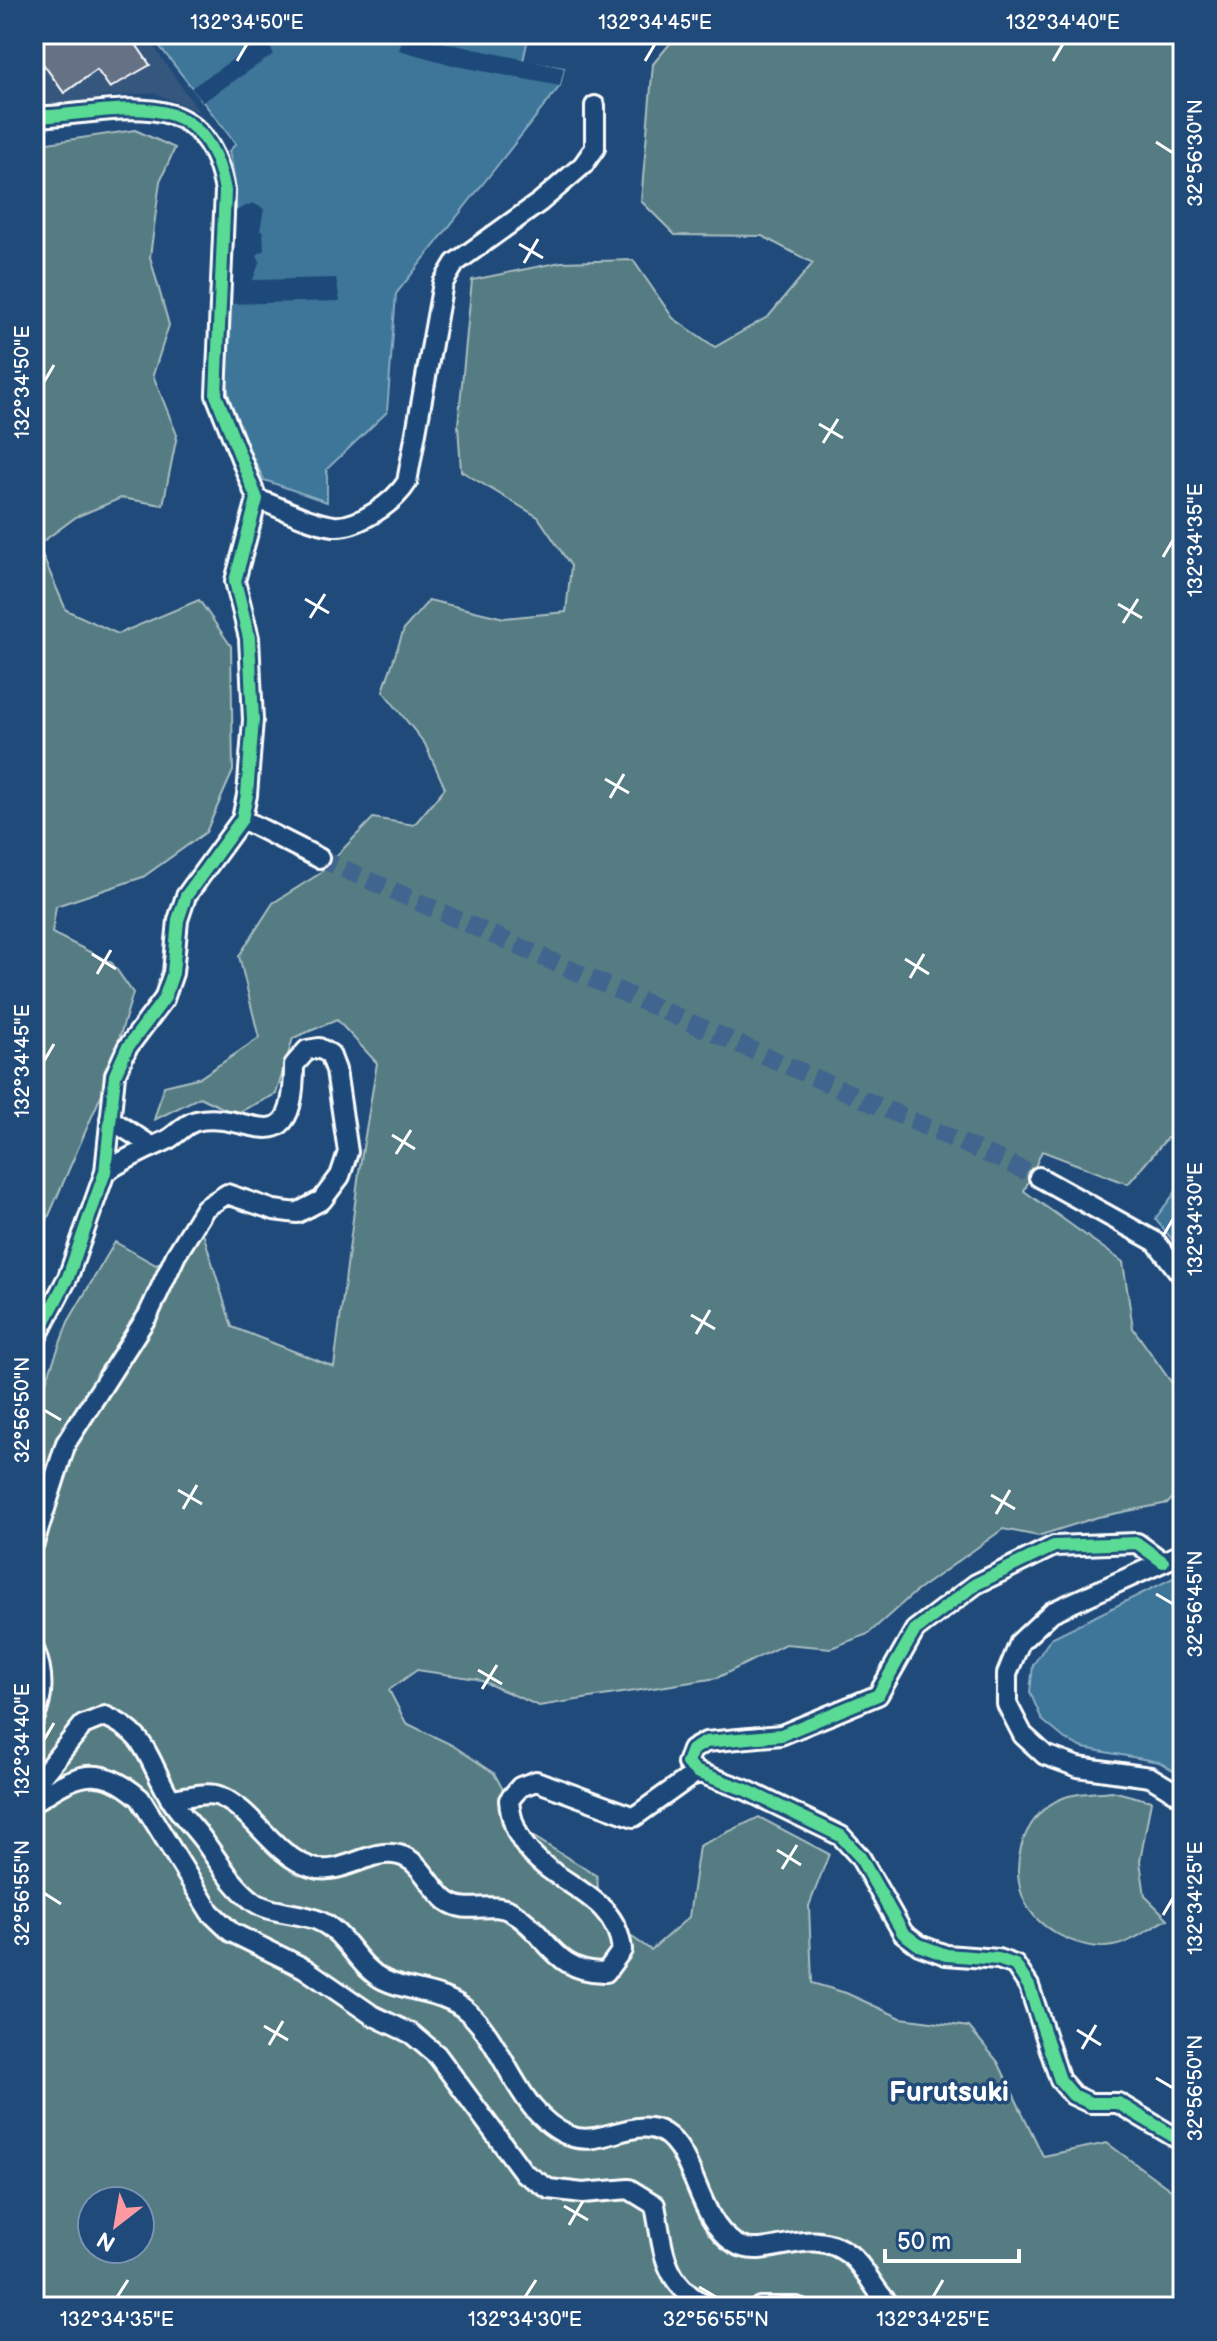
<svg xmlns="http://www.w3.org/2000/svg" width="1217" height="2341" viewBox="0 0 1217 2341" font-family="'Balsamiq Sans',sans-serif">
	<rect width="100%" height="100%" fill="#1f4a7a"/>
	<filter id="ink" filterUnits="userSpaceOnUse"><feTurbulence type="fractalNoise" baseFrequency=".0125" numOctaves="2"/><feDisplacementMap in="SourceGraphic" scale="16" xChannelSelector="R" yChannelSelector="G"/><feConvolveMatrix kernelMatrix="1 2 1 2 8 2 1 2 1" color-interpolation-filters="sRGB"/></filter>
	<g filter="url(#ink)">
		<path fill="#34567d" d="M34 34H145L199 112 154 93 102 97 74 106 34 108Z"/>
		<path fill="#547c83" stroke="#aabec1" stroke-width="2" fill-rule="evenodd" d="M678 34H1183V1136L1167 1138 1128 1184 1042 1151 1024 1191 1123 1262 1133 1328 1183 1399V1487L1168 1503 1098 1517 1038 1536 1003 1529 914 1593 868 1634 831 1648 785 1644 717 1678 539 1706 477 1679 417 1670 389 1690 406 1723 452 1745 494 1773 526 1832 597 1876 600 1915 651 1950 689 1917 699 1846 759 1817 829 1854 809 1906 812 1983 846 1993 901 2018 969 2027 998 2062 1043 2156 1107 2143 1183 2199V2307H34V1414L68 1322 115 1242 156 1265 203 1233 232 1327 334 1367 359 1172 377 1063 337 1020 293 1038 276 1094 235 1114 200 1097 154 1120 164 1086 201 1077 259 1038 239 956 273 903 319 874 373 818 414 825 445 788 425 744 383 691 404 629 429 600 504 618 566 612 571 566 538 517 461 471 458 425 472 280 561 262 633 260 673 318 715 347 769 316 813 263 762 236 675 235 641 201 653 64ZM92 2201H140V2249H92Z
			M135 130 175 148 160 181 150 257 169 325 153 375 177 435 163 505 121 498 76 517 38 545 66 610 118 634 199 600 231 646 233 771 206 832 143 877 56 906 52 933 112 963 133 993 103 1091 34 1250V145Z
			M1112 1791 1151 1801 1140 1861 1145 1896 1168 1919C1152 1927 1131 1943 1113 1946 1086 1951 1047 1934 1031 1912 1004 1876 1021 1813 1063 1798 1077 1792 1097 1793 1112 1791Z"/>
		<path fill="#3e7699" stroke="#8badc2" stroke-width="2" d="M150 34H529L523 61 564 68 560 86 396 294 387 412 327 469V502L264 480C250 450 230 417 227 383 221 307 249 225 229 151L236 144Z
			M1183 1182V1252L1155 1219Z
			M1183 1573V1776L1159 1762 1083 1748 1065 1739 1042 1720 1030 1692 1033 1665 1051 1638Z"/>
		<path fill="#1f4a7a" d="M404 34 564 68 560 86 456 66 399 50Z
			M264 38 274 54 203 102 191 88Z
			M253 203 264 209 260 231H263L264 250 257 255 260 261 253 280 336 278 340 301 229 304 235 211Z"/>
		<path fill="#657184" stroke="#fff" stroke-width="2" d="M34 34H129L150 65 110 88 97 70 64 93 34 51Z"/>
		<g fill="none" stroke-linecap="round" stroke-linejoin="round">
			<path stroke="#41658e" stroke-width="18" stroke-dasharray="18 9" stroke-linecap="butt" d="M319 858 1039 1177"/>
			<g stroke="#fff" stroke-width="24">
				<path id="minor" d="M34 117C118 114 205 78 225 191L216 395 257 499 235 581 249 638 253 720 247 795 242 819 186 896 178 920 173 973 164 999 127 1048 115 1075 105 1172 68 1277 34 1342
					M257 499C280 507 309 523 334 526 358 528 395 502 407 482L443 283 455 263 540 202 583 165 595 148V106
					M242 819 319 858
					M110 1119 150 1145
					M1039 1177 1156 1242 1183 1277
					M34 1543 66 1443 148 1315 176 1255 205 1208 227 1194 274 1210 297 1213 322 1200 340 1176 348 1152 336 1070 330 1054 319 1048 307 1050 294 1065C294 1170 249 1109 196 1121 184 1124 176 1136 165 1141 144 1150 125 1159 105 1172
					M1183 1553 1052 1612 1020 1642 1007 1674V1704L1023 1735 1045 1755 1078 1767 1150 1777 1183 1797
					M1163 1562 1137 1543 1054 1546 976 1584 915 1630 878 1695 781 1735 706 1742 692 1750 687 1763 697 1772 746 1790 841 1836 860 1857 903 1933 919 1945 946 1955 998 1959 1015 1965 1029 1986 1060 2080 1073 2095 1090 2103H1118L1183 2142
					M34 1649C44 1672 44 1697 34 1719
					M34 1780 42 1776 83 1725 105 1716C149 1735 148 1761 170 1798 179 1813 193 1826 204 1841 219 1862 232 1885 253 1901 270 1914 298 1912 317 1920 346 1931 356 1966 384 1980 411 1993 444 1990 468 2012 507 2047 517 2115 570 2136 601 2148 636 2115 664 2133 695 2152 697 2219 734 2243 766 2264 807 2221 850 2255 867 2269 875 2293 892 2307
					M170 1799C183 1798 207 1791 219 1796 255 1811 272 1854 310 1867 341 1878 370 1847 399 1855 421 1860 430 1888 447 1901 468 1916 491 1900 512 1912 549 1934 553 1973 606 1972L622 1950C614 1876 516 1888 509 1800L520 1787 536 1781 634 1817 697 1772
					M34 1802C76 1774 98 1762 140 1798L210 1912 231 1932 304 1968 372 2015 412 2034 437 2055 524 2173 549 2189 583 2193 629 2189 655 2205C664 2251 662 2284 709 2307
					M760 2307H797"/>
			</g>
			<use href="#minor" stroke="#1f4a7a" stroke-width="18"/>
			<g stroke="#1f4a7a" stroke-width="17">
				<path id="cycleway" d="M34 117C118 114 205 78 225 191L216 395 257 499 235 581 249 638 253 720 247 795 242 819 186 896 178 920 173 973 164 999 127 1048 115 1075 105 1172 68 1277 34 1342
					M1163 1562 1137 1543 1054 1546 976 1584 915 1630 878 1695 781 1735 706 1742 692 1750 687 1763 697 1772 746 1790 841 1836 860 1857 903 1933 919 1945 946 1955 998 1959 1015 1965 1029 1986 1060 2080 1073 2095 1090 2103H1118L1183 2142"/>
			</g>
			<use href="#cycleway" stroke="#5adb95" stroke-width="12"/>
		</g>
	</g>
	<path fill="none" stroke="#fff" stroke-width="3" d="M237 61 247 44M645 61 655 44M1053 61 1063 44M1156 142 1173 153M519 244 543 258M524 263 538 239M44 382 54 365M819 424 843 438M823 443 838 419M1163 557 1173 540M305 599 329 613M1118 604 1142 618M310 618 325 594M1123 623 1138 599M605 779 629 793M610 798 624 774M92 954 116 969M905 959 929 974M97 974 111 950M910 978 924 954M44 1061 54 1044M392 1135 415 1149M396 1154 411 1130M1163 1236 1173 1219M691 1315 715 1329M696 1334 710 1310M44 1410 61 1420M178 1490 202 1504M991 1495 1015 1509M183 1509 197 1485M996 1514 1010 1490M1156 1594 1173 1604M478 1670 502 1684M482 1689 497 1665M44 1740 54 1723M777 1850 801 1865M782 1869 797 1845M44 1893 61 1904M1163 1915 1173 1898M264 2026 288 2040M1077 2030 1101 2045M269 2045 283 2021M1082 2049 1096 2025M1156 2078 1173 2088M564 2206 588 2220M569 2225 583 2201M699 2287 716 2297M117 2297 128 2280M525 2297 536 2280M933 2297 943 2280"/>
	<g text-anchor="middle" dominant-baseline="central" stroke-width="7" stroke-linejoin="round" paint-order="stroke">
		<g font-size="28" font-weight="bold" fill="#fff" stroke="#1f4a7a">
			<text x="949" y="2092">Furutsuki</text>
		</g>
	</g>
	<rect width="1217" height="2341" fill="none" stroke="#1f4a7a" stroke-width="88"/>
	<g transform="translate(116 2225) rotate(211)"><circle r="38" fill="#1f4a7a" stroke="#7992af" stroke-width="2"/>
	<path d="M0-6L14 30L0 20L-14 30Z" fill="#ff9aa2"/>
	<text y="-12" font-size="22" font-weight="bold" text-anchor="middle" fill="#ffffff">N</text>
	</g>
	<path d="M885 2249v12h134v-12" fill="none" stroke="#ffffff" stroke-width="4"/>
	<text x="897" y="2249" font-size="24" fill="#ffffff" stroke="#1f4a7a" stroke-width="6" paint-order="stroke">50 m</text>
	<rect x="44" y="44" width="1129" height="2253" fill="none" stroke="#fff" stroke-width="3"/>
	<g font-size="20" text-anchor="middle" fill="#fff">
		<text x="247" y="29">132°34'50"E</text>
		<text x="655" y="29">132°34'45"E</text>
		<text x="1063" y="29">132°34'40"E</text>
		<text transform="translate(1195 153) rotate(-90)" y="7">32°56'30"N</text>
		<text transform="translate(22 382) rotate(-90)" y="7">132°34'50"E</text>
		<text transform="translate(1195 540) rotate(-90)" y="7">132°34'35"E</text>
		<text transform="translate(22 1061) rotate(-90)" y="7">132°34'45"E</text>
		<text transform="translate(1195 1219) rotate(-90)" y="7">132°34'30"E</text>
		<text transform="translate(22 1410) rotate(-90)" y="7">32°56'50"N</text>
		<text transform="translate(1195 1604) rotate(-90)" y="7">32°56'45"N</text>
		<text transform="translate(22 1740) rotate(-90)" y="7">132°34'40"E</text>
		<text transform="translate(22 1893) rotate(-90)" y="7">32°56'55"N</text>
		<text transform="translate(1195 1898) rotate(-90)" y="7">132°34'25"E</text>
		<text transform="translate(1195 2088) rotate(-90)" y="7">32°56'50"N</text>
		<text x="117" y="2326">132°34'35"E</text>
		<text x="525" y="2326">132°34'30"E</text>
		<text x="716" y="2326">32°56'55"N</text>
		<text x="933" y="2326">132°34'25"E</text>
	</g>
</svg>
